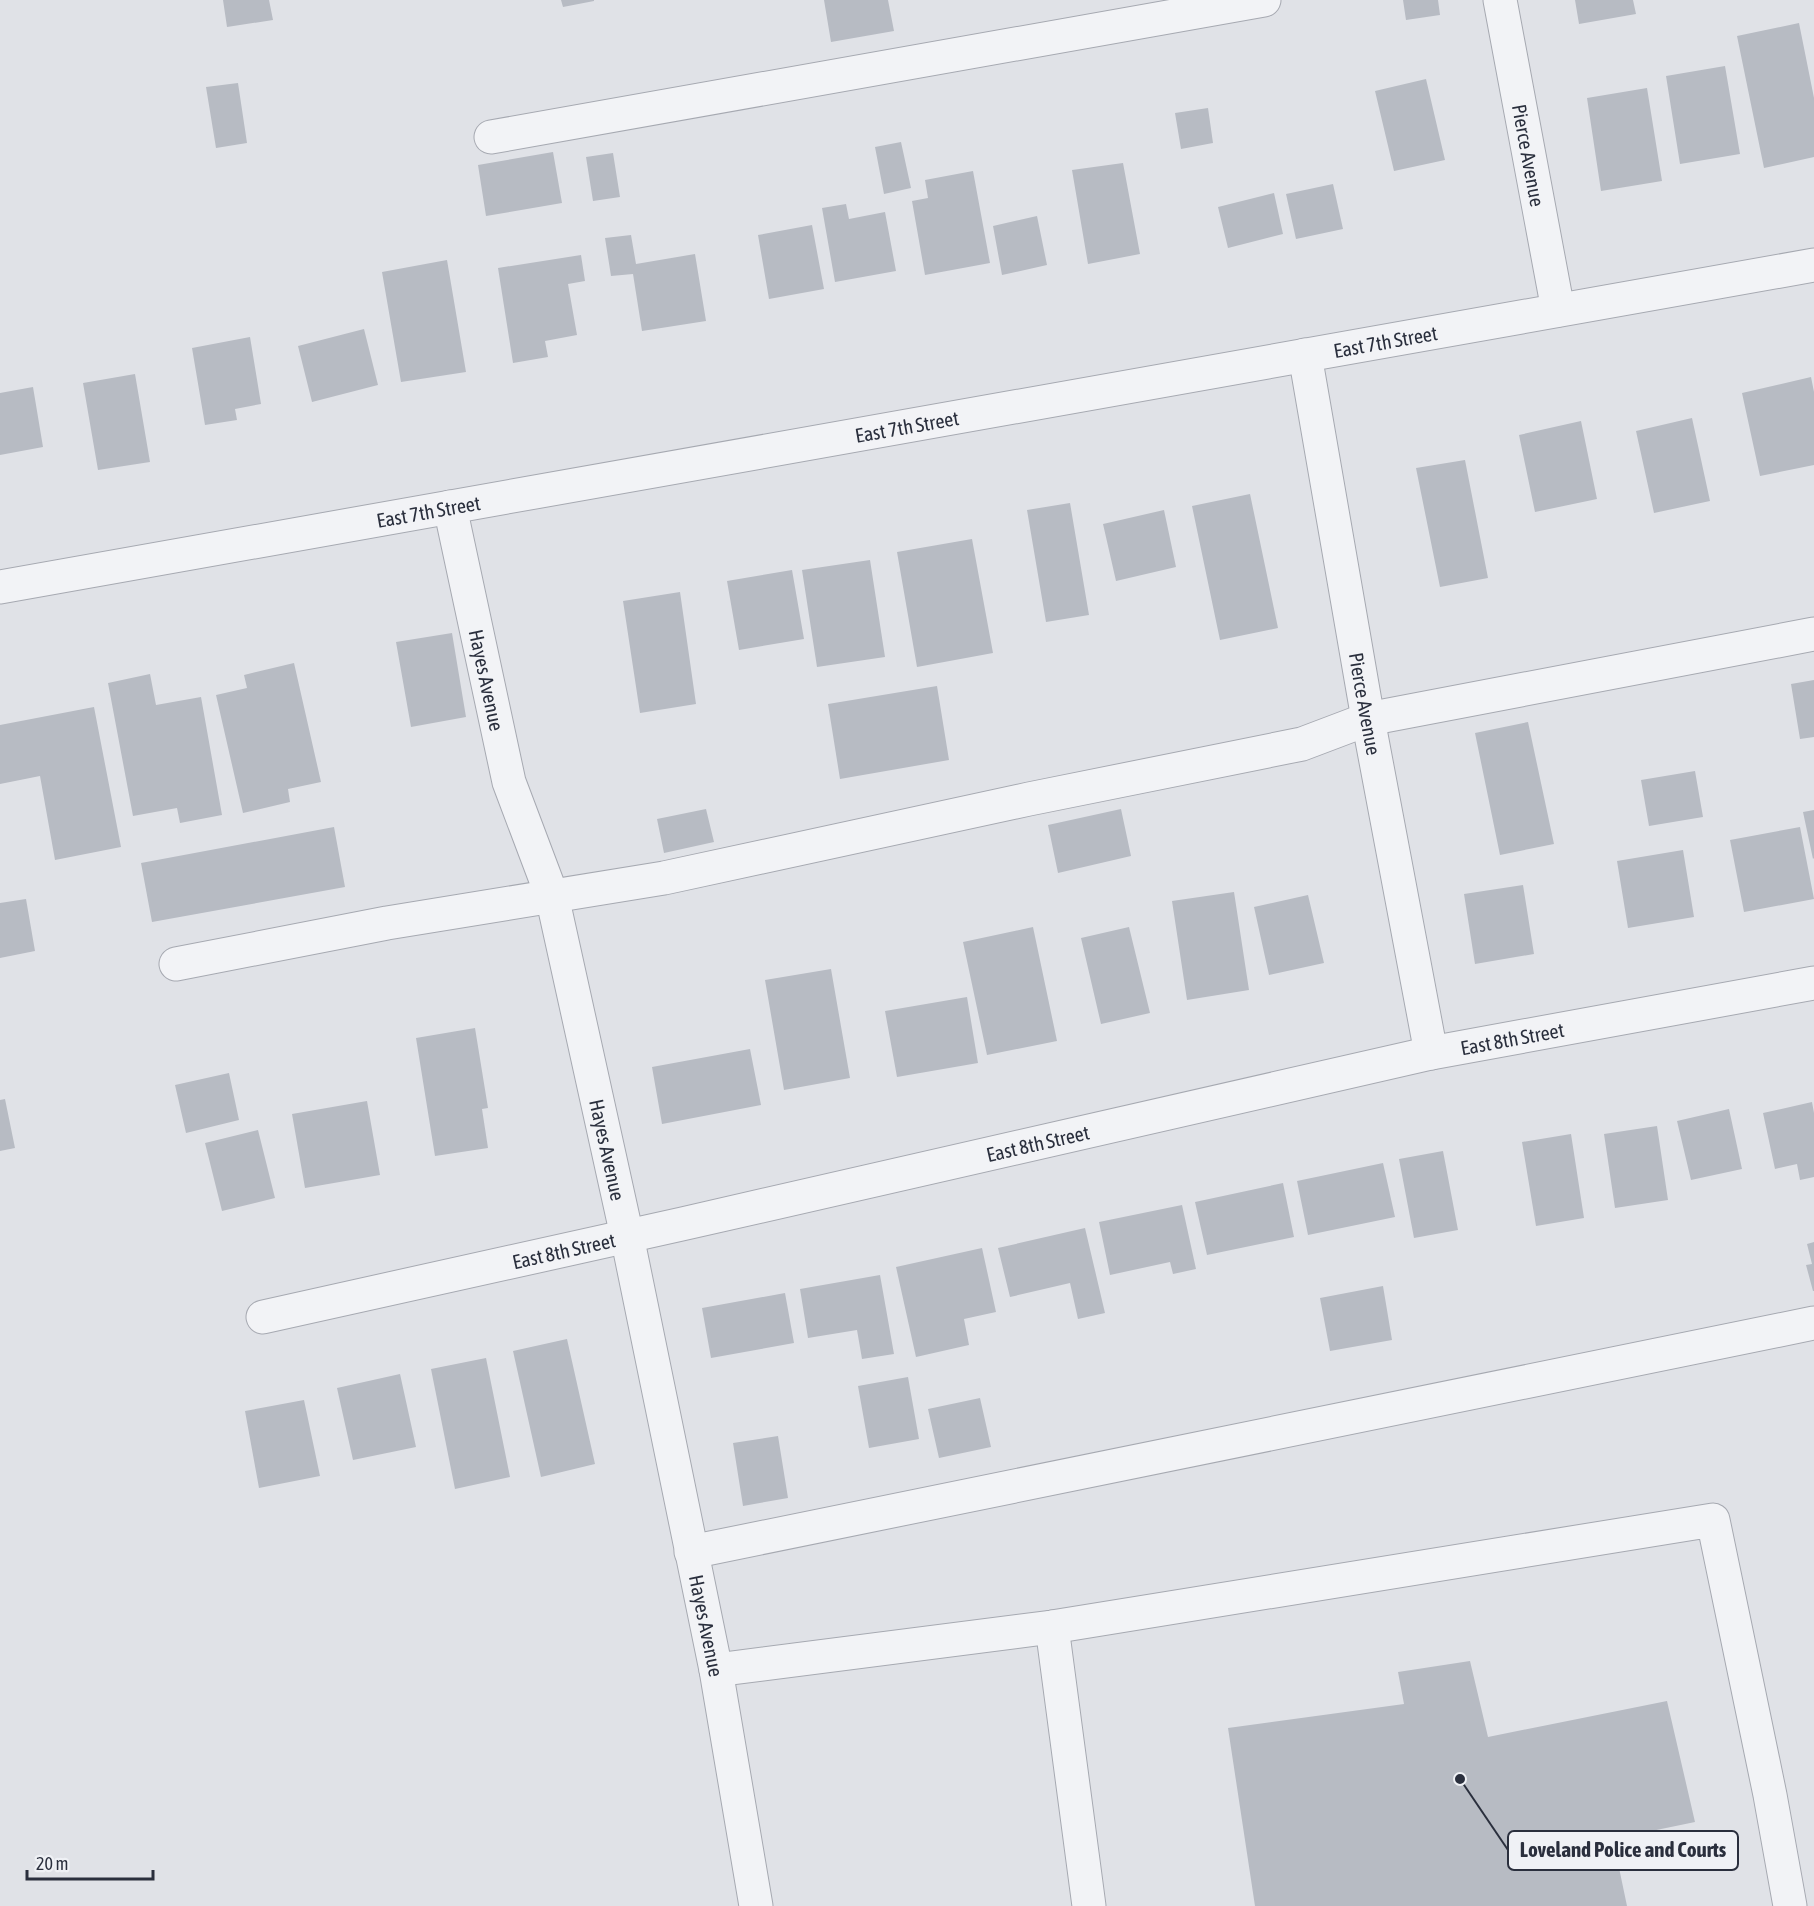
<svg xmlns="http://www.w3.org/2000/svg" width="1814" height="1906" viewBox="0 0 1814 1906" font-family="'Asap Condensed',sans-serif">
	<rect width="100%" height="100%" fill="#e0e2e7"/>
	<path fill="#b7bbc3" d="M223 0H269L273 20 227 27Z
		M561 0H594V1L563 7Z
		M824 0H888L894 31 831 42Z
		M1403 0H1438L1440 15 1406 20Z
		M1575 0H1633L1636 14 1579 24Z
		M1799 23 1814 98V157L1764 168 1737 36Z
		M1725 66 1740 154 1680 164 1666 76Z
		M1426 79 1445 160 1394 171 1375 91Z
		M238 83 247 143 216 148 206 87Z
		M1647 88 1662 181 1601 191 1587 98Z
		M1208 108 1213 143 1181 149 1175 113Z
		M901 142 911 188 884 194 875 147Z
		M553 152 562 203 486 216 478 165Z
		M613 153 620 197 593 201 586 157Z
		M1123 163 1140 254 1088 264 1072 170Z
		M973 171 990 263 925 275 912 201 928 198 925 180Z
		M1333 184 1343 229 1296 239 1286 194Z
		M1274 193 1283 234 1228 248 1218 207Z
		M846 204 849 219 885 212 896 271 835 282 822 208Z
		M1037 216 1047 265 1002 275 993 226Z
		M812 225 824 289 769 299 758 235Z
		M631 235 636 264 695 254 706 321 642 331 633 274 611 276 605 238Z
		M581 255 585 281 568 284 577 335 545 341 548 357 513 363 498 268Z
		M447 260 466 372 401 382 382 272Z
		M364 329 378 385 312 402 298 346Z
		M250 337 261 404 235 409 237 420 205 425 192 348Z
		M135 374 150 462 98 470 83 383Z
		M1811 377 1814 392V465L1760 476 1742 393Z
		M33 387 43 447 0 455V393Z
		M1692 418 1710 501 1654 513 1636 431Z
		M1581 421 1597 499 1535 512 1519 435Z
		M1465 460 1488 578 1440 587 1416 468Z
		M1250 494 1278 628 1220 640 1192 506Z
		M1070 503 1089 615 1046 622 1027 510Z
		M1164 510 1176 567 1116 581 1103 524Z
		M972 539 993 653 917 667 897 552Z
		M870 560 885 657 817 667 802 570Z
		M792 570 804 639 739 650 727 581Z
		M680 592 696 704 640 713 623 601Z
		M452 633 466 717 411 727 396 642Z
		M294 663 321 782 288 789 290 802 243 813 216 695 247 688 244 675Z
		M150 674 156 705 201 697 222 815 180 823 177 808 133 816 108 683Z
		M1814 680V737L1800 739 1791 684Z
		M937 686 949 760 840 779 828 704Z
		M94 707 121 847 55 860 40 776 0 784V725Z
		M1528 722 1554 844 1500 855 1475 733Z
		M1695 771 1703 817 1649 826 1641 780Z
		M706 809 714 842 664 853 657 819Z
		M1121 809 1131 856 1058 873 1048 825Z
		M1814 810V858L1813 859 1803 812Z
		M334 827 345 887 152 922 141 863Z
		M1800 827 1814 899 1744 912 1730 840Z
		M1683 850 1694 917 1628 928 1617 861Z
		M1523 885 1534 954 1475 964 1464 894Z
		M1234 892 1249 990 1187 1000 1172 901Z
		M1308 895 1324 963 1269 975 1254 907Z
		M26 899 35 951 0 958V903Z
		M1033 927 1057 1041 987 1055 963 942Z
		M1129 927 1150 1013 1101 1024 1081 938Z
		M831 969 850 1078 784 1090 765 980Z
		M967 997 978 1063 897 1077 885 1011Z
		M475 1028 488 1108 482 1109 488 1148 435 1156 416 1038Z
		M750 1049 761 1105 662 1124 652 1067Z
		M229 1073 239 1120 186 1133 175 1085Z
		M5 1099 15 1148 0 1151V1100Z
		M367 1101 380 1175 305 1188 292 1114Z
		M1812 1102 1814 1113V1177L1800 1180 1797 1164 1775 1169 1763 1113Z
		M1729 1109 1742 1169 1691 1180 1677 1121Z
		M1657 1126 1668 1200 1615 1208 1604 1134Z
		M258 1130 275 1198 222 1211 205 1143Z
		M1571 1134 1584 1218 1536 1226 1522 1142Z
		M1443 1151 1458 1230 1414 1238 1399 1159Z
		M1383 1163 1395 1217 1308 1235 1297 1181Z
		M1283 1183 1294 1237 1207 1255 1195 1202Z
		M1182 1205 1196 1269 1173 1274 1170 1262 1110 1275 1099 1222Z
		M1085 1228 1105 1313 1078 1319 1070 1283 1010 1297 998 1248Z
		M1814 1242V1291H1813L1806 1265 1812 1264 1807 1244Z
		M982 1248 996 1312 964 1319 969 1345 916 1357 896 1267Z
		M880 1275 894 1354 862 1359 857 1330 808 1338 800 1289Z
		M1383 1286 1392 1340 1330 1351 1320 1298Z
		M785 1293 794 1343 711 1358 702 1308Z
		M567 1339 595 1464 541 1477 513 1351Z
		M486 1358 510 1477 455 1489 431 1369Z
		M400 1374 416 1447 353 1460 337 1388Z
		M908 1377 919 1439 869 1448 858 1386Z
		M980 1398 991 1447 939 1458 928 1409Z
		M304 1400 320 1476 259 1488 245 1411Z
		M778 1436 788 1498 743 1506 733 1443Z
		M1470 1661 1488 1737 1667 1701 1695 1822 1613 1839 1627 1906H1255L1228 1728 1404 1704 1398 1672Z"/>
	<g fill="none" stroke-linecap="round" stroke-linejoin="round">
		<g stroke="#a6a9b1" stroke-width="35">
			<g id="minor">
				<path id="s1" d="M1500 0 1558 310"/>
				<path d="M491 137 1264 0"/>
				<path id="s2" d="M1305 355 1368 719 1431 1053"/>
				<path id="s3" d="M450 507 509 782 552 896 627 1236 716 1670 756 1906"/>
				<path id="s4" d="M0 587 1814 265"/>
				<path d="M176 964 387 923 664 878 1029 799 1302 744 1368 719 1814 634"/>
				<path id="s5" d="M263 1317 682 1224 1431 1053 1814 983"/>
				<path d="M691 1552 1814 1323"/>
				<path d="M1052 1627 1089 1906"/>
				<path d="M716 1670 1052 1627 1713 1520 1770 1795 1790 1906"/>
			</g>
		</g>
		<use href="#minor" stroke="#f2f3f6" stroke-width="33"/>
	</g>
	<g text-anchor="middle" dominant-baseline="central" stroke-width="4.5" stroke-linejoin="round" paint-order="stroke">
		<g font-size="20" fill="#2a2f3d" stroke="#eff1f5">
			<text stroke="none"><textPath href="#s1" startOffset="158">Pierce Avenue</textPath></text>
			<text stroke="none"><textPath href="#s4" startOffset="1407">East 7th Street</textPath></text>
			<text stroke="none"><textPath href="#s4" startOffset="921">East 7th Street</textPath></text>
			<text stroke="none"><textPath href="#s4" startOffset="435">East 7th Street</textPath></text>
			<text stroke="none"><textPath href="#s3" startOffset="177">Hayes Avenue</textPath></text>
			<text stroke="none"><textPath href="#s2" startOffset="354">Pierce Avenue</textPath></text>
			<text stroke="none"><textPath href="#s5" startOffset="1280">East 8th Street</textPath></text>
			<text stroke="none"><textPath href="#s5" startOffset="794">East 8th Street</textPath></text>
			<text stroke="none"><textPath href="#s3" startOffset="663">Hayes Avenue</textPath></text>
			<text stroke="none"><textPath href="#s5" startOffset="308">East 8th Street</textPath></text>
			<text stroke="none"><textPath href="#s3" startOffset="1149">Hayes Avenue</textPath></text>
		</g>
	</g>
	<path fill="none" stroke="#2a2f3d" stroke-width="2" d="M1460 1779L1508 1850"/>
	<circle fill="#2a2f3d" stroke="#eff1f5" stroke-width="2" cx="1460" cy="1779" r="6"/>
	<rect fill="#eff1f5" stroke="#2a2f3d" stroke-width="2" x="1508" y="1831" width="230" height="39" rx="6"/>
	<g font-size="21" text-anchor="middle" font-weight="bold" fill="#2a2f3d">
		<text x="1623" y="1857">Loveland Police and Courts</text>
	</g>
	<path d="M27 1870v9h126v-9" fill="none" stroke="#2a2f3d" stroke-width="3"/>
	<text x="36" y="1870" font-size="18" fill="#2a2f3d" stroke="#eff1f5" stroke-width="4.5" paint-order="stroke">20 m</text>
</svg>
